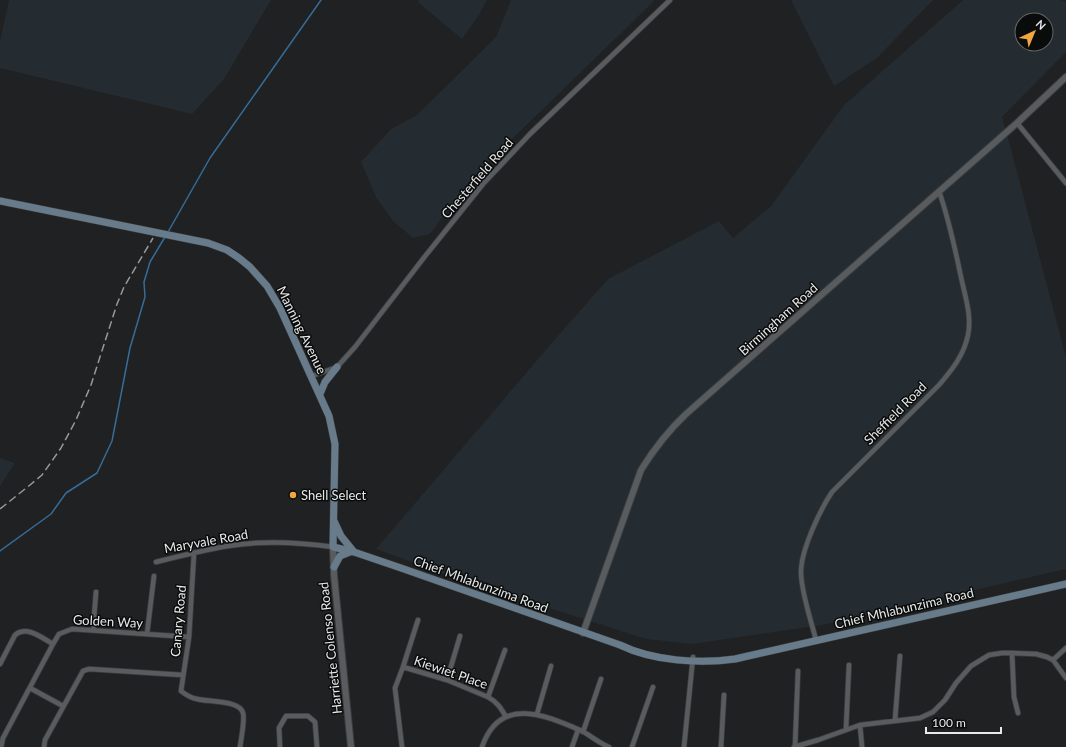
<svg xmlns="http://www.w3.org/2000/svg" width="1066" height="747" viewBox="0 0 1066 747" font-family="Lato,sans-serif">
	<rect width="100%" height="100%" fill="#1f2123"/>
	<path fill="#242b31" fill-rule="evenodd" d="M9 0H271L224 79 192 114 0 68V41Z
		M418 0H487L479 15 462 39 419 3Z
		M511 0H654L652 3 471 179 430 234 413 238 393 221 376 197 361 162 391 129 417 115 496 37Z
		M791 0H933L877 58 834 86Z
		M963 0H1060L1066 2V52L1002 117 1007 134 1066 357V569L822 625 693 644 646 639 458 579 376 549 550 345 608 279 719 221 733 238 771 206 844 105ZM1022 20H1046V44H1022Z
		M0 458 15 463 0 486Z"/>
	<g fill="none" stroke-linecap="round" stroke-linejoin="round">
		<path stroke="#376c97" stroke-width="1.5" d="M168 232 210 158 321 0
			M0 551 51 514 66 493 97 473 112 441 130 348 145 297 144 282 150 262 165 237"/>
		<g stroke="#3a3c3d" stroke-width="6">
			<path id="minor" d="M1017 123 1066 183
				M312 376 337 367 355 347 426 255 483 184 530 134 670 0
				M194 553 189 637 181 691C186 695 191 698 197 699 208 702 240 700 243 713 245 719 241 740 240 747
				M156 562C180 556 204 550 228 546 263 540 298 542 333 547
				M93 630 96 592
				M147 634 154 576
				M816 640C811 620 801 592 801 572 801 550 820 510 832 492L939 385C952 370 964 355 968 335 972 316 965 296 961 277 955 248 949 220 939 191
				M1012 653 1014 697 1018 713
				M1053 660 1066 648
				M0 664 15 635C27 625 42 638 53 644
				M403 667 447 680 488 697C497 702 501 708 506 717
				M447 680 460 636
				M30 688 63 706
				M488 697 505 650
				M537 714 551 666
				M895 720 900 656
				M860 725 862 747
				M846 729 849 665
				M583 732 601 679
				M1 747 3 738 53 644 59 634 72 629 189 637
				M44 747 45 740 83 671 89 669 183 675
				M280 747 279 728 286 716H308L315 722 317 747
				M402 747 395 688 403 667 418 620
				M482 747C500 695 545 715 582 731 591 736 599 743 609 747
				M572 747 578 730
				M632 747 653 687
				M684 747 693 657
				M721 747 724 695
				M794 747 818 740 860 725 920 718 933 712 945 700 956 683 971 666 989 655 1002 653H1012L1036 654 1047 657 1053 660 1066 678
				M795 747 798 671"/>
		</g>
		<g stroke="#3a3c3d" stroke-width="8">
			<path id="tertiary" d="M333 547 334 575 351 747
				M583 633 641 470C654 449 668 431 686 414L1017 123 1066 77"/>
		</g>
		<g stroke="#3a3c3d" stroke-width="8">
			<path id="secondary" d="M0 201 208 243 227 250 239 258 250 267 267 286 280 308 329 416 335 444 333 547 354 552 401 568 620 645C653 661 699 664 735 659L1066 584
				M320 394 325 382 337 367
				M334 521 341 536 354 552
				M334 567 340 556 350 552"/>
		</g>
		<use href="#minor" stroke="#595c5e" stroke-width="4.5"/>
		<use href="#tertiary" stroke="#595c5e" stroke-width="6"/>
		<use href="#secondary" stroke="#687b8b" stroke-width="7"/>
		<path stroke="#98999b" stroke-width="1.5" stroke-dasharray="8 4" stroke-linecap="butt" d="M0 509 30 485 42 475 61 448 76 420 91 385 117 304 124 287 153 238"/>
	</g>
	<circle fill="#f1a63f" stroke="#0a0b0b" stroke-width="1.5" cx="293" cy="495" r="4"/>
	<g text-anchor="middle" dominant-baseline="central" stroke-width="3" stroke-linejoin="round" paint-order="stroke">
		<g font-size="13" fill="#e8e9ea" stroke="#0a0b0b">
			<text transform="translate(477 178) rotate(-49)">Chesterfield Road</text>
			<text transform="translate(778 319) rotate(-42)">Birmingham Road</text>
			<text transform="translate(302 330) rotate(64)">Manning Avenue</text>
			<text transform="translate(895 413) rotate(-45)">Sheffield Road</text>
			<text transform="translate(206 541) rotate(-10)">Maryvale Road</text>
			<text transform="translate(481 584) rotate(20)">Chief Mhlabunzima Road</text>
			<text transform="translate(904 608) rotate(-13)">Chief Mhlabunzima Road</text>
			<text transform="translate(108 621) rotate(3)">Golden Way</text>
			<text transform="translate(178 621) rotate(-85)">Canary Road</text>
			<text transform="translate(330 648) rotate(-96)">Harriette Colenso Road</text>
			<text transform="translate(451 672) rotate(19)">Kiewiet Place</text>
		</g>
		<g font-size="13" fill="#e8e9ea" stroke="#0a0b0b" text-anchor="start">
			<text x="301" y="495">Shell Select</text>
		</g>
	</g>
	<g transform="translate(1034 32) rotate(44)"><circle r="19" fill="#0a0b0b" stroke="#636464"/>
	<path d="M0-3L7 15L0 10L-7 15Z" fill="#f1a63f"/>
	<text y="-6" font-size="11" font-weight="bold" text-anchor="middle" fill="#e8e9ea">N</text>
	</g>
	<path d="M926 727v6h75v-6" fill="none" stroke="#e8e9ea" stroke-width="2"/>
	<text x="932" y="727" font-size="12" fill="#e8e9ea" stroke="#0a0b0b" stroke-width="3" paint-order="stroke">100 m</text>
</svg>
